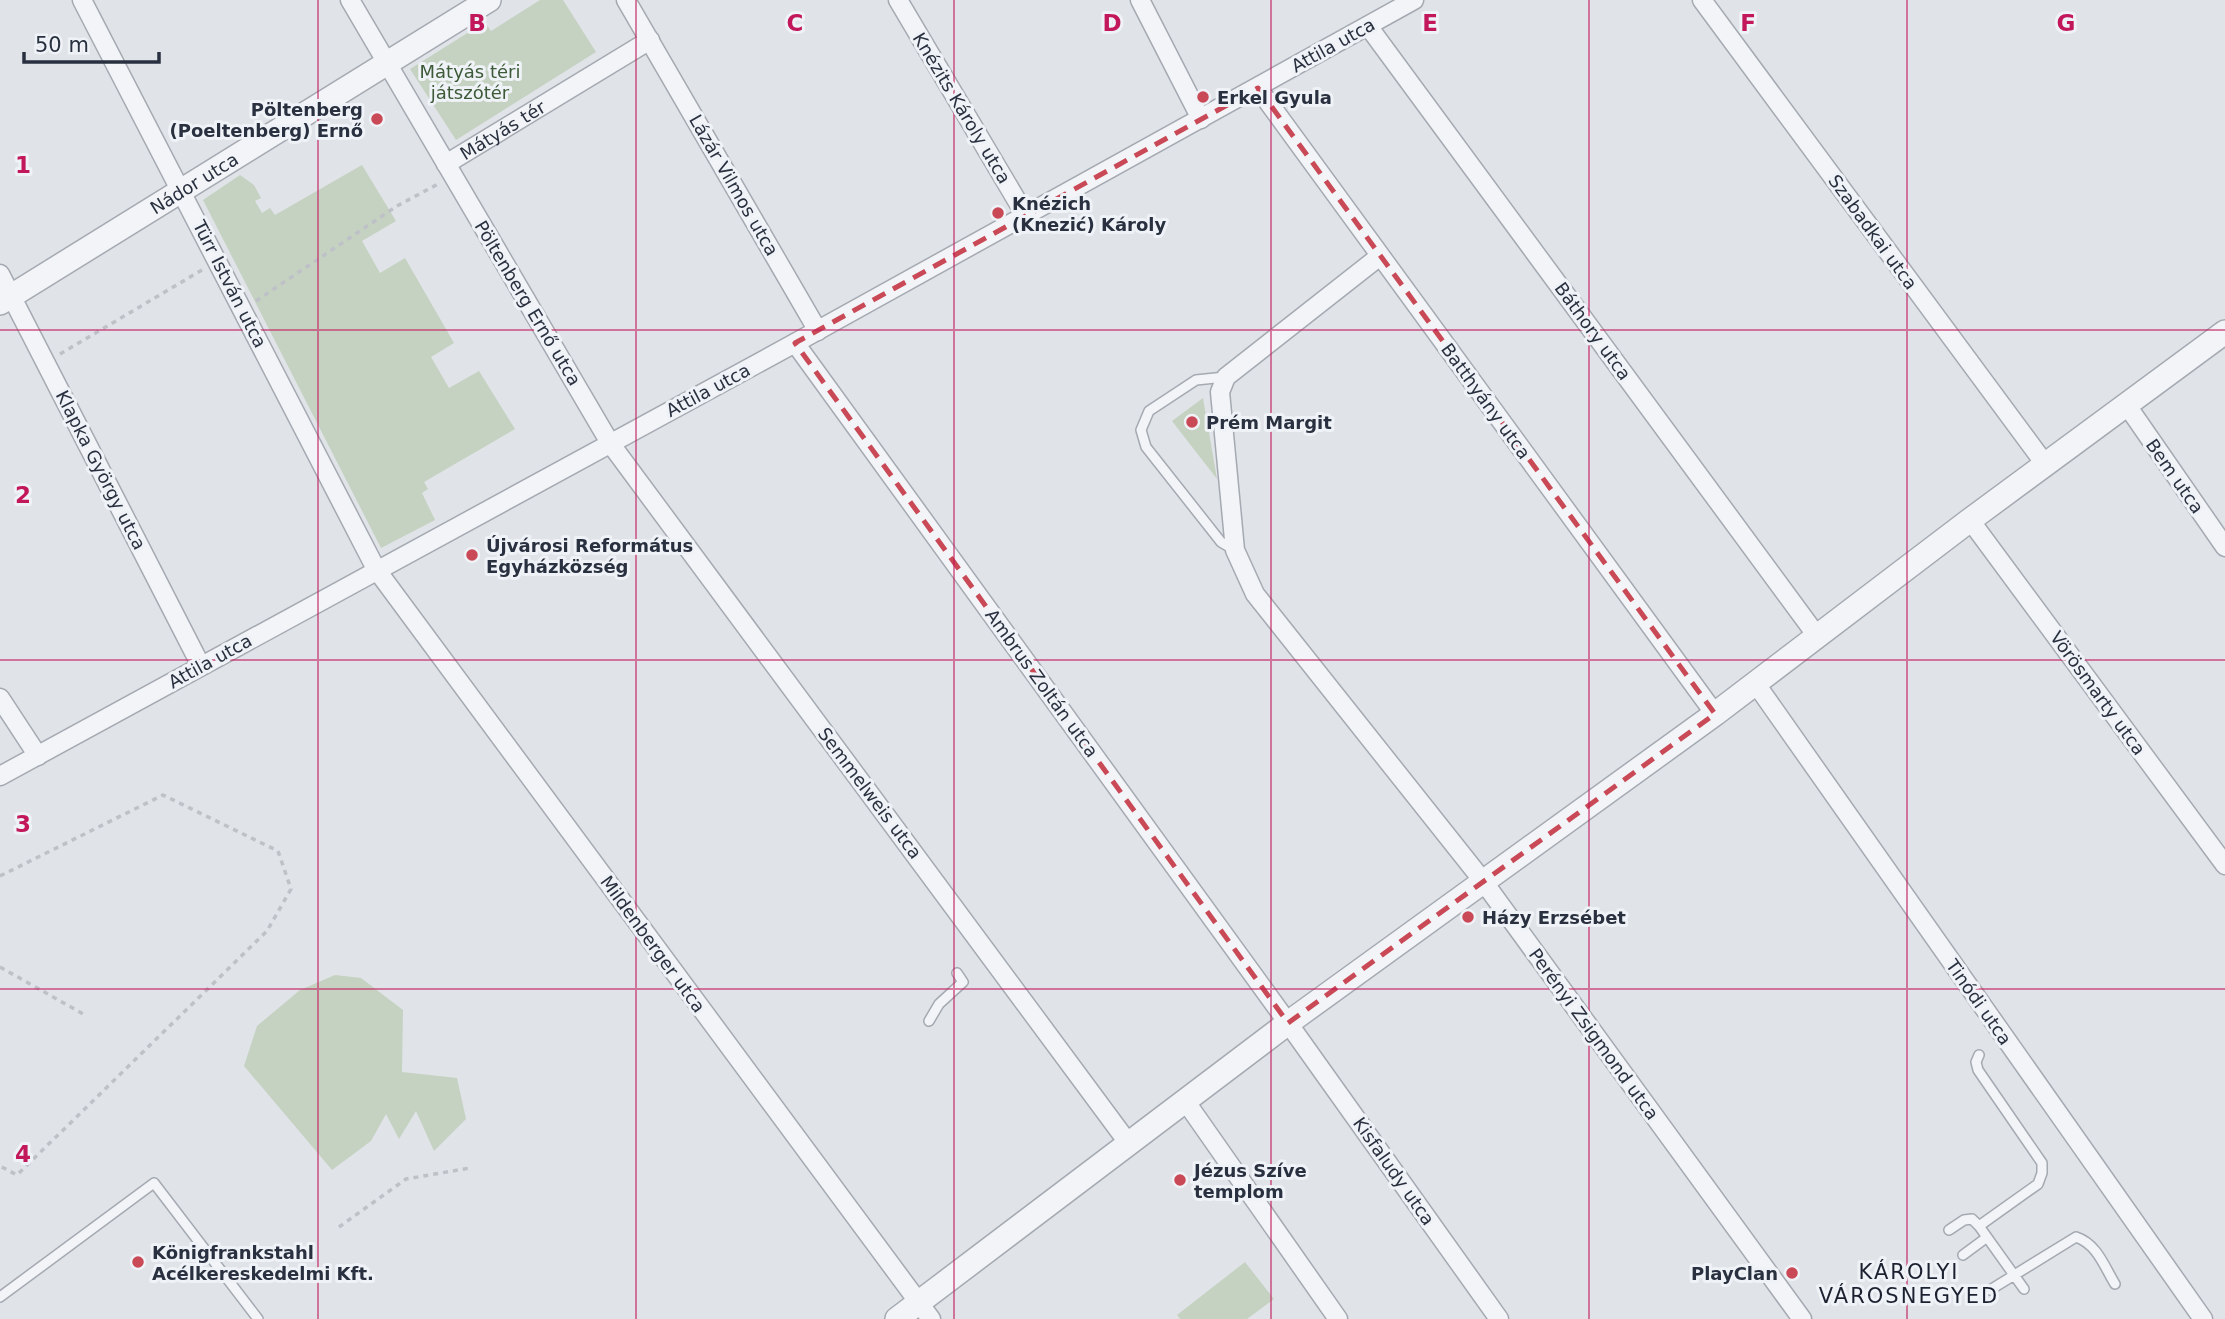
<svg xmlns="http://www.w3.org/2000/svg" width="2225" height="1319" viewBox="0 0 2225 1319" font-family="'DejaVu Sans',sans-serif">
	<rect width="100%" height="100%" fill="#e0e3e8"/>
	<path fill="#c5d2c1" d="M540 0H563L596 52 456 140 410 69 485 22 491 31Z
		M362 165 396 221 362 241 380 273 405 258 454 343 431 357 449 388 479 371 515 429 424 482 428 489 422 493 435 520 381 548 203 200 240 175 254 185 261 198 255 201 262 213 270 208 275 215Z
		M1203 398 1217 479 1172 421Z
		M335 975 361 978 403 1010 402 1072 457 1078 466 1119 434 1151 416 1111 399 1139 386 1114 371 1141 332 1170 244 1066 257 1026 300 990Z
		M1245 1262 1274 1299 1247 1319H1180L1177 1315Z"/>
	<g fill="none" stroke-linecap="round" stroke-linejoin="round">
		<g stroke="#a5aab2" stroke-width="12">
			<path id="service" d="M1225 377 1196 380 1149 411 1141 430 1146 447 1221 542 1233 549
				M929 1021 939 1004 963 982 957 973
				M1979 1055 1976 1062 1978 1070 2042 1163V1173L2038 1184 1979 1226 2024 1289
				M1949 1230 1964 1220 1972 1219 1979 1226
				M1963 1255 1986 1238
				M1990 1290 2076 1237C2097 1244 2104 1266 2115 1284
				M0 1297 154 1183 258 1319"/>
		</g>
		<g stroke="#a5aab2" stroke-width="21">
			<g id="minor">
				<path d="M82 0 376 569 931 1319"/>
				<path d="M350 0 610 443 1129 1144"/>
				<path d="M626 0 818 331"/>
				<path d="M898 0 1026 216"/>
				<path d="M1140 0 1201 119"/>
				<path d="M1702 0 2045 464"/>
				<path d="M1368 26 1817 636"/>
				<path d="M1258 88 1715 714"/>
				<path id="s1" d="M446 164 650 40"/>
				<path d="M1380 256 1226 377 1220 392 1235 550 1255 594 1483 881 1802 1319"/>
				<path d="M0 274 201 666"/>
				<path d="M795 343 1288 1023 1499 1319"/>
				<path d="M2126 404 2225 547"/>
				<path d="M1970 520 2225 865"/>
				<path d="M1756 684 2203 1319"/>
				<path d="M0 698 38 756"/>
				<path d="M0 776 795 343 1414 0"/>
				<path d="M1186 1102 1338 1319"/>
			</g>
		</g>
		<g stroke="#a5aab2" stroke-width="26">
			<g id="tertiary">
				<path id="s2" d="M0 303 489 0"/>
				<path d="M897 1319 1288 1023 1715 714 1970 520 2225 332"/>
			</g>
		</g>
		<path stroke="#bec1c7" stroke-width="3.5" stroke-dasharray="5 5" stroke-linecap="butt" d="M256 301 397 206 438 184
			M60 354 202 270
			M0 876 163 795 278 851 291 889 267 931 17 1175 0 1166
			M0 967 85 1015
			M339 1227 406 1179 470 1168"/>
		<use href="#service" stroke="#f2f4f7" stroke-width="9"/>
		<use href="#minor" stroke="#f2f4f7" stroke-width="18"/>
		<use href="#tertiary" stroke="#f2f4f7" stroke-width="23"/>
	</g>
	<path fill="none" stroke="#c94956" stroke-width="5" stroke-dasharray="14 9" stroke-linejoin="round" d="M1258 88 1715 714 1288 1023 795 343Z"/>
	<path fill="none" stroke="#c2185b" stroke-width="2" stroke-opacity="0.55" d="M318 0V1319M636 0V1319M954 0V1319M1271 0V1319M1589 0V1319M1907 0V1319M0 330H2225M0 660H2225M0 989H2225"/>
	<g fill="#c94956" stroke="#eff2f6" stroke-width="2.5">
		<circle cx="1203" cy="97" r="7"/>
		<circle cx="377" cy="119" r="7"/>
		<circle cx="998" cy="213" r="7"/>
		<circle cx="1192" cy="422" r="7"/>
		<circle cx="472" cy="555" r="7"/>
		<circle cx="1468" cy="917" r="7"/>
		<circle cx="1180" cy="1180" r="7"/>
		<circle cx="138" cy="1262" r="7"/>
		<circle cx="1792" cy="1273" r="7"/>
	</g>
	<g text-anchor="middle" dominant-baseline="central" stroke-width="6" stroke-linejoin="round" paint-order="stroke">
		<g font-size="18" fill="#29303f" stroke="#eff2f6">
			<text transform="translate(1333 45) rotate(-29)">Attila utca</text>
			<text transform="translate(962 108) rotate(59)">Knézits Károly utca</text>
			<text stroke="none"><textPath href="#s1" startOffset="66">Mátyás tér</textPath></text>
			<text stroke="none"><textPath href="#s2" startOffset="228">Nádor utca</textPath></text>
			<text transform="translate(734 185) rotate(60)">Lázár Vilmos utca</text>
			<text transform="translate(1873 232) rotate(54)">Szabadkai utca</text>
			<text transform="translate(230 284) rotate(63)">Türr István utca</text>
			<text transform="translate(528 303) rotate(59)">Pöltenberg Ernő utca</text>
			<text transform="translate(1593 331) rotate(54)">Báthory utca</text>
			<text transform="translate(708 390) rotate(-28)">Attila utca</text>
			<text transform="translate(1486 401) rotate(54)">Batthyány utca</text>
			<text transform="translate(101 470) rotate(63)">Klapka György utca</text>
			<text transform="translate(2175 476) rotate(55)">Bem utca</text>
			<text transform="translate(210 661) rotate(-29)">Attila utca</text>
			<text transform="translate(1042 683) rotate(54)">Ambrus Zoltán utca</text>
			<text transform="translate(2098 693) rotate(54)">Vörösmarty utca</text>
			<text transform="translate(870 793) rotate(53)">Semmelweis utca</text>
			<text transform="translate(653 944) rotate(54)">Mildenberger utca</text>
			<text transform="translate(1979 1002) rotate(55)">Tinódi utca</text>
			<text transform="translate(1594 1034) rotate(54)">Perényi Zsigmond utca</text>
			<text transform="translate(1394 1171) rotate(55)">Kisfaludy utca</text>
		</g>
		<g font-size="18" fill="#3c5a37" stroke="#eff2f6">
			<text x="470" y="71">Mátyás téri<tspan x="470" dy="21">játszótér</tspan></text>
		</g>
		<g font-size="18" font-weight="bold" fill="#29303f" stroke="#eff2f6" text-anchor="start">
			<text x="1217" y="97">Erkel Gyula</text>
			<text x="363" y="109" text-anchor="end">Pöltenberg<tspan x="363" dy="21">(Poeltenberg) Ernő</tspan></text>
			<text x="1012" y="203">Knézich<tspan x="1012" dy="21">(Knezić) Károly</tspan></text>
			<text x="1206" y="422">Prém Margit</text>
			<text x="486" y="545">Újvárosi Református<tspan x="486" dy="21">Egyházközség</tspan></text>
			<text x="1482" y="917">Házy Erzsébet</text>
			<text x="1194" y="1170">Jézus Szíve<tspan x="1194" dy="21">templom</tspan></text>
			<text x="152" y="1252">Königfrankstahl<tspan x="152" dy="21">Acélkereskedelmi Kft.</tspan></text>
			<text x="1778" y="1273" text-anchor="end">PlayClan</text>
		</g>
		<g font-size="21" letter-spacing="2" fill="#1b2130" stroke="#eff2f6">
			<text x="1909" y="1272">KÁROLYI<tspan x="1909" dy="24">VÁROSNEGYED</tspan></text>
		</g>
	</g>
	<g font-size="23" text-anchor="middle" font-weight="bold" fill="#c2185b" stroke="#eff2f6" stroke-width="6" stroke-linejoin="round" paint-order="stroke">
		<text x="477" y="31">B</text>
		<text x="795" y="31">C</text>
		<text x="1112" y="31">D</text>
		<text x="1430" y="31">E</text>
		<text x="1748" y="31">F</text>
		<text x="2066" y="31">G</text>
		<text x="23" y="173">1</text>
		<text x="23" y="503">2</text>
		<text x="23" y="832">3</text>
		<text x="23" y="1162">4</text>
	</g>
	<path d="M24 52v10h135v-10" fill="none" stroke="#29303f" stroke-width="3.5"/>
	<text x="35" y="52" font-size="21" fill="#29303f" stroke="#eff2f6" stroke-width="5" paint-order="stroke">50 m</text>
</svg>
